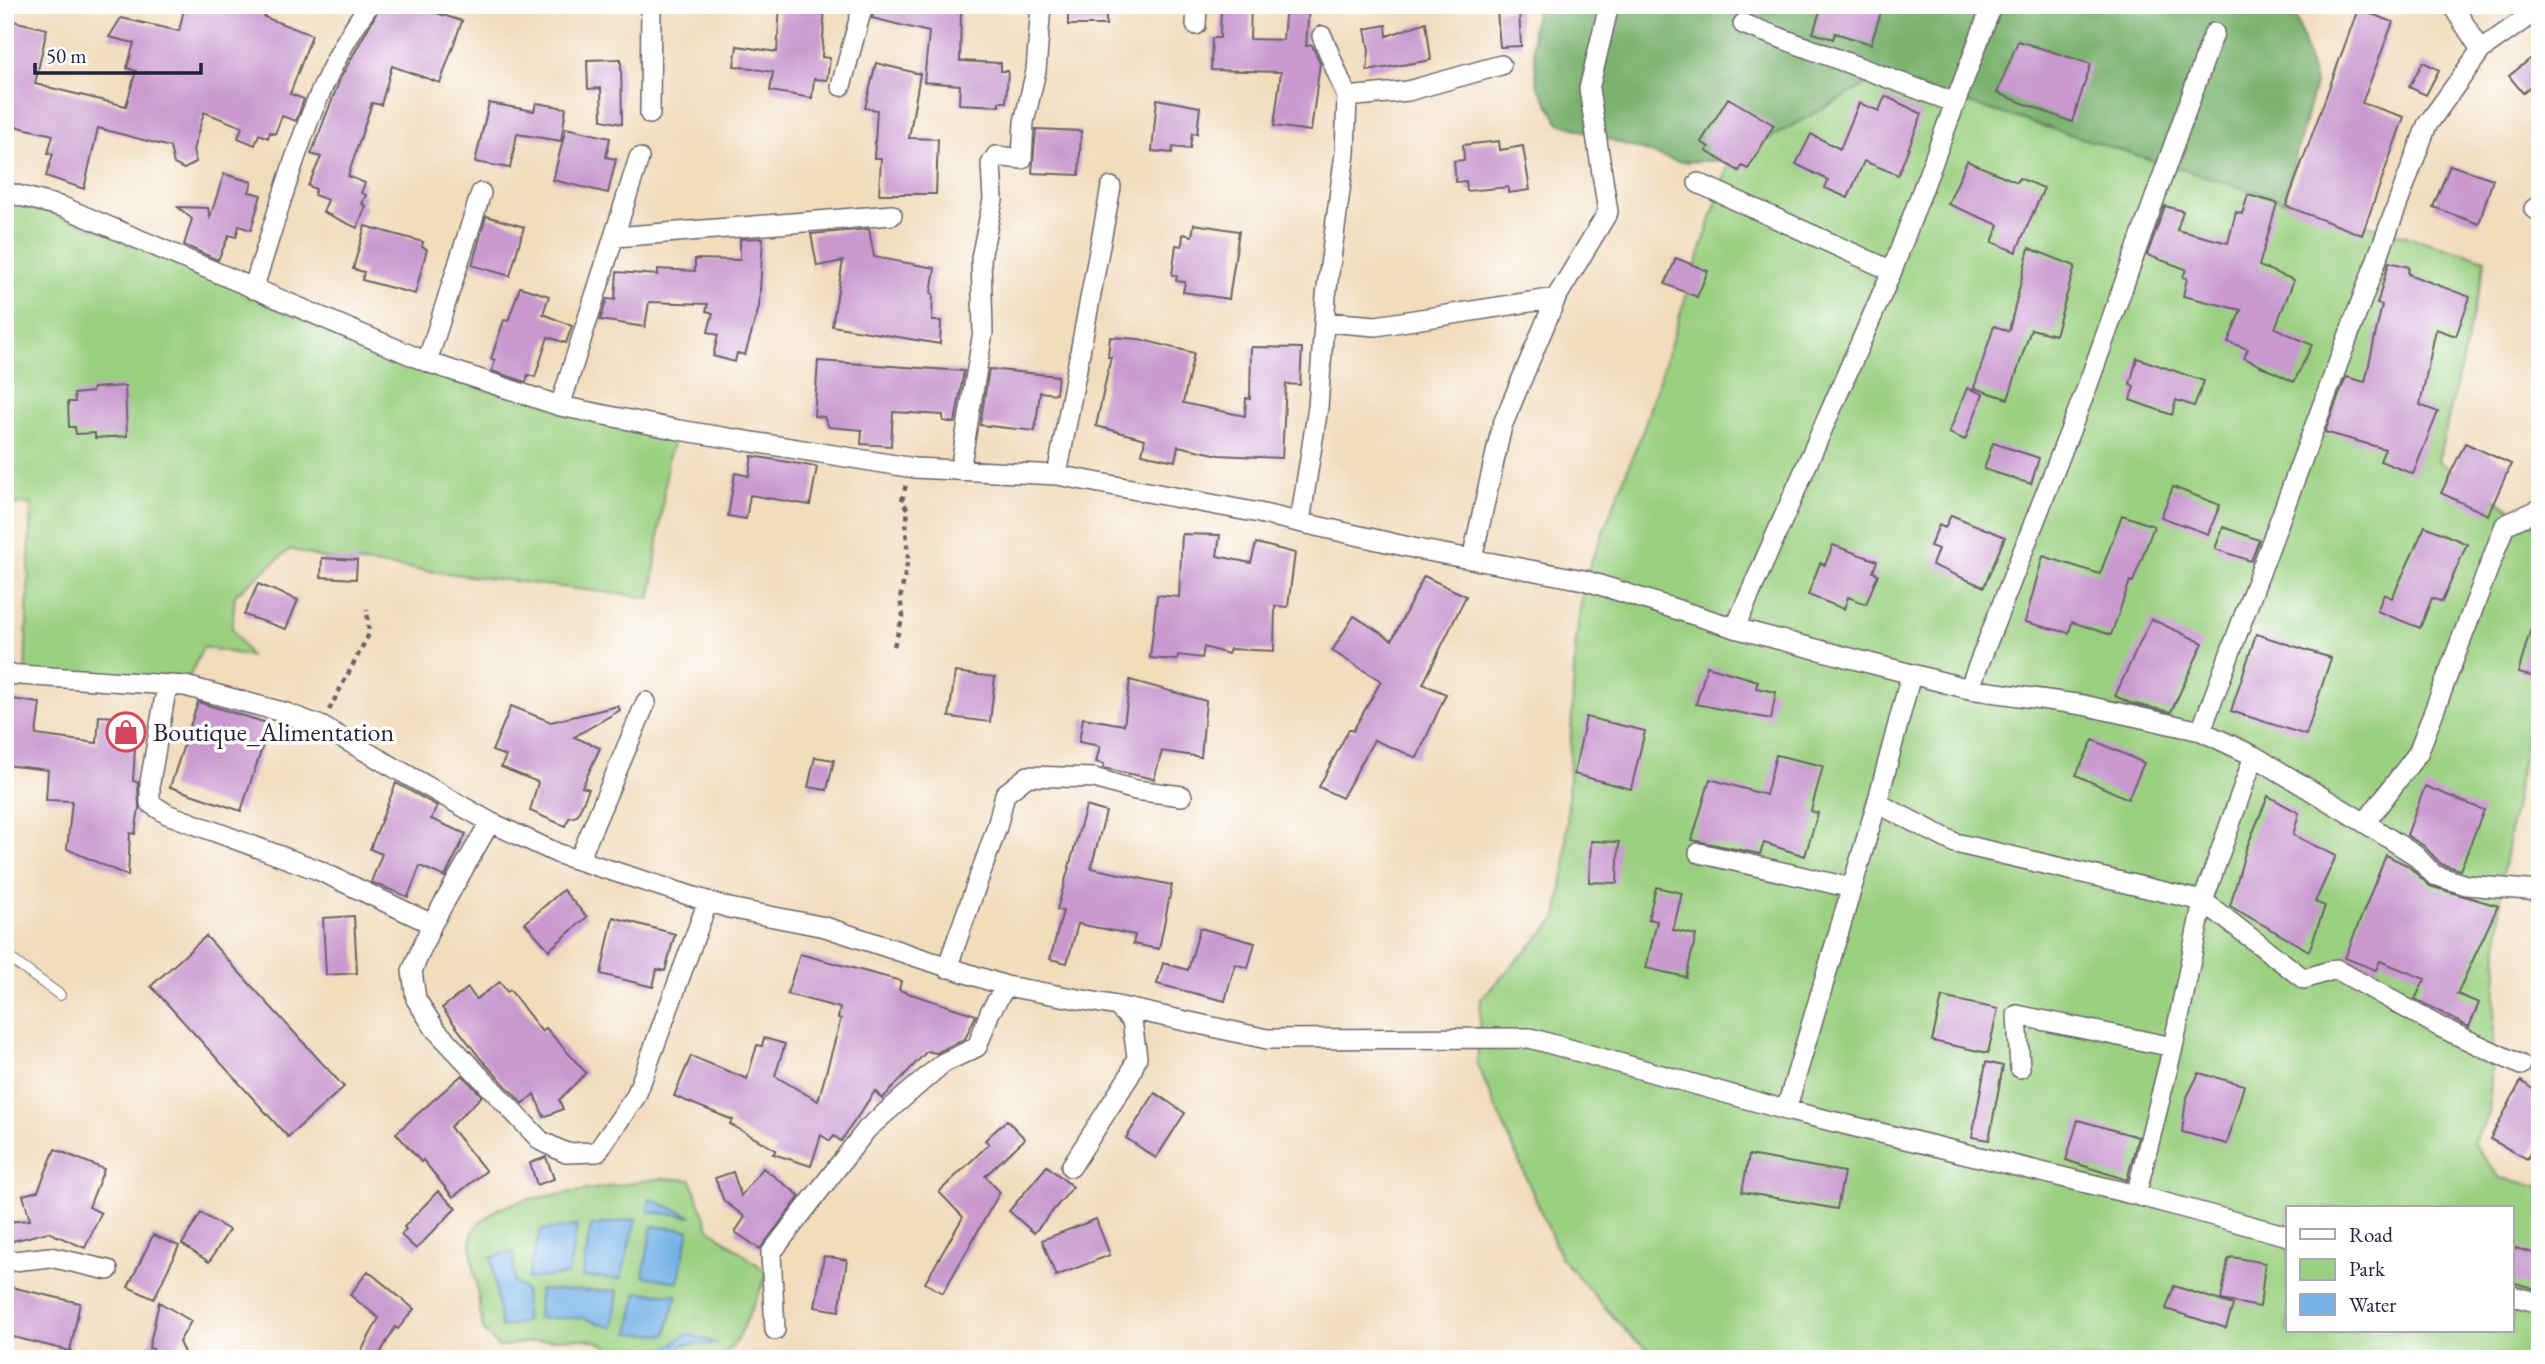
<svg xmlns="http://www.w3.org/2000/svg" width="2545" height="1364" viewBox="0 0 2545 1364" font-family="'EB Garamond',serif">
	<rect width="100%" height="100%" fill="#fff"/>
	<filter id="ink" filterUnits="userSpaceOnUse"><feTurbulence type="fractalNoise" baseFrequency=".0143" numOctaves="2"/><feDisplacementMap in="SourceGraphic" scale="14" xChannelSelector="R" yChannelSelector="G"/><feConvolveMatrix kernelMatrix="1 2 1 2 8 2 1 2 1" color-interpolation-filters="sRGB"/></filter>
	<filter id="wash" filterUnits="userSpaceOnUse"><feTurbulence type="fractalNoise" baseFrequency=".00686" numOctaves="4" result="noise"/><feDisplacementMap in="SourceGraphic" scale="28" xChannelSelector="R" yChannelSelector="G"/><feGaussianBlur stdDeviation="1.57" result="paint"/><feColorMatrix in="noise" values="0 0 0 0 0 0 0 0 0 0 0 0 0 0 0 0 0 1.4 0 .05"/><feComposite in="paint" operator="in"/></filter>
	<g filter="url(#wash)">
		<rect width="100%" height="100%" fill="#f1dcbc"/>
		<path fill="#9bd081" stroke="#5e795e" stroke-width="2" fill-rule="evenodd" d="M1882 76 2284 201 2486 259 2438 461 2540 528V660L2502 877 2489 1114 2473 1143 2500 1178 2540 1186V1359H1664L1633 1339 1561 1258 1477 1064 1481 999 1557 918 1565 867 1575 649 1584 580 1643 430 1730 160ZM2288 1208H2512V1331H2288Z
			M5 192 427 362 679 430 668 458 651 598 322 558 290 549 235 595 232 629 250 656 203 647 185 686 25 676 31 504H5Z
			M663 1178 691 1180 709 1228 768 1273 737 1341 719 1359H612C612 1323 520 1344 498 1347L483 1329 471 1250V1237L478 1224 498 1209 524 1200Z"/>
		<path fill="#7cb26f" stroke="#4f6a55" stroke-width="2" d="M1538 5H2293L2315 83 2284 201 1882 76 1730 160 1678 162 1559 123 1537 84 1532 29Z"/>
		<path fill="#75b2e7" stroke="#4c6a91" stroke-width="2" d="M650 1199 692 1216 648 1212Z
			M636 1219 621 1279 582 1277 591 1226Z
			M577 1226 568 1275 527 1279 541 1230Z
			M652 1226 689 1230 678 1282 643 1276Z
			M513 1252 514 1282 525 1290V1322L501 1328 491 1257Z
			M539 1290 618 1291 613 1328 583 1318H538Z
			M637 1292 677 1295 666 1335 629 1333Z
			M687 1334 719 1344H685L666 1359H626V1356H655Z"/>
		<g id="blocks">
			<path fill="#c999cf" d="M185 5H254L267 10 264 17 312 35 290 94 304 99 296 121 282 116 275 134 270 132 268 138 259 134 255 145 238 138 242 127 204 112 193 150 196 162 184 169 174 164 170 147 98 128 84 189 46 176 53 154 48 153 53 135 5 124V19L47 29 35 84 126 106 136 71 127 68 134 43 109 37 121 18 179 31Z
				M381 5H410L462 21 440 83 392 66 381 105 372 103 348 176 365 183 361 193 366 195 362 204 366 206 357 228 323 212 328 200 314 195 316 189 308 186 321 157 311 154 341 77Z
				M780 5H825L822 57 830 58 827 80 814 79 812 98 770 91 773 72 734 66 737 46 777 52Z
				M875 5H936L935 10 961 11 960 61 1001 63V71H1008L1006 102H999V106L959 104 960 85 924 82 929 32 872 18Z
				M1068 5H1106V25H1068Z
				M1221 5H1251L1250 39 1283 40 1286 5H1309L1306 46 1312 45 1320 63 1311 131 1274 126 1281 72 1211 70 1212 38H1220Z
				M1822 5H1870L1882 9 1871 44 1835 33 1833 39 1813 33Z
				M1519 9 1521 46 1500 47 1497 11Z
				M2358 9 2393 22 2362 103 2404 117 2362 235 2286 206Z
				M1426 22 1431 60 1367 71 1369 50 1365 29 1386 25 1387 36Z
				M2018 41 2091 64 2072 122 1997 93Z
				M2540 51V80L2523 93 2509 76Z
				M621 59 622 124 602 120 601 88 588 89 587 60Z
				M2423 62 2439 70 2426 95 2409 87Z
				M876 63 920 74 909 138 938 139 936 194H879L881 158H874L877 110 865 108Z
				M1885 96 1922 114 1898 175 1864 161 1848 198 1825 188 1828 180 1796 164 1811 134 1840 149 1859 103 1879 111Z
				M1728 98 1774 125 1748 169 1742 166 1739 171 1706 151 1709 147 1701 142Z
				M1157 99 1200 107 1197 134 1192 133 1190 149 1173 147 1172 153 1152 151Z
				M489 103 534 111 536 103 566 108 561 141 517 134 510 168 475 162Z
				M566 128 610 138 606 157 616 159 608 193 553 180Z
				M1036 129 1081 131 1079 175 1032 173Z
				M1499 141 1500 150 1523 146 1530 190 1508 193V187L1467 191 1466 181 1456 182 1454 161 1464 160 1463 145Z
				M1967 161 2017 182 2019 178 2044 188 2016 252 1992 242 1999 225 1948 204Z
				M2450 165 2493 179 2479 224 2433 207Z
				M224 174 252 182 249 192 261 195 251 230 239 226 236 237 229 235 218 260 184 245 192 219 178 207 208 208 210 217Z
				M2248 195 2277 203 2259 266 2294 280 2275 328 2312 345 2294 382 2244 358 2248 349 2228 342 2241 310 2183 296 2187 278 2183 277 2186 269 2147 255 2165 206 2183 211 2177 230 2228 243 2236 212 2242 214Z
				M486 216 524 227 510 276 472 265Z
				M1194 224 1239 231 1229 299 1183 292 1185 282 1176 281 1177 276 1172 275 1176 245 1182 246 1183 234 1192 236Z
				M365 226 423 242 422 247 427 249 415 294 362 280 364 272 353 269Z
				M869 229 874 257 935 268 931 293 933 294 932 321H941L940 344 832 326 843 261 817 266 811 234Z
				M763 238 759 307 745 355 737 353 735 362 713 356 718 335 708 332 713 313 706 311 708 304 649 302 645 327 600 320 607 299 615 300 617 272 658 275V269L695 271V259L740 260V239Z
				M2029 248 2075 266 2055 335 2031 329 2008 399 1974 388 1994 326 2009 331Z
				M1676 258 1708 271 1697 297 1665 284Z
				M2389 262 2409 267 2408 274 2470 297 2456 336 2436 329 2420 405 2438 412 2413 474 2380 461 2385 449 2325 432 2346 377 2365 382 2382 305 2377 304Z
				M520 287 549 296 543 314 572 326 566 343 548 337 535 377 528 375 526 382 492 371 495 360 491 359 504 320 508 321Z
				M1110 337 1139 339 1194 353 1183 403 1245 416 1246 398 1250 399 1251 347 1302 348 1300 385 1286 384 1282 458 1219 455 1178 446 1175 461 1142 454 1145 439 1096 426 1111 357H1108Z
				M2137 358 2204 381 2194 406 2176 400 2172 415 2130 400 2134 386 2130 384Z
				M818 361 964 371 955 423 943 421V415L893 412 891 446 861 444 862 430 829 427 824 417 814 416Z
				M989 369 1058 376 1056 394 1040 392 1035 431 980 425Z
				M125 386 127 436 95 438V433L76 434 75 427H69L68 402H75L74 394 92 392 93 388Z
				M1967 388 1983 394 1965 440 1949 433Z
				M1993 443 2039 458 2031 484 1984 469Z
				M2465 443 2511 464 2488 515 2441 493Z
				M752 456 817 467 810 505 750 495 746 519 728 516 735 473 749 476Z
				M2173 487 2220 505 2208 534 2161 517Z
				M1951 515 2005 537 1984 587 1932 565 1938 549 1930 546 1939 525 1945 528Z
				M2122 515 2154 526 2133 582 2130 581 2111 635 2072 622 2069 633 2025 622 2043 556 2100 574Z
				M2425 526 2467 544 2442 602 2432 598 2420 628 2377 611 2384 594 2392 598Z
				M2223 527 2259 540 2251 561 2215 549Z
				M1182 534 1220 535 1217 556 1251 563 1256 543 1295 553 1288 607 1275 606 1274 651 1230 649 1228 654 1204 647 1202 658 1178 655 1177 660 1150 658 1157 595 1179 597Z
				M1833 545 1877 561 1873 572 1878 574 1866 604 1848 597 1844 609 1808 595 1820 563 1825 565Z
				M322 558 357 560 356 579 321 577Z
				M1424 576 1466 596 1423 684 1446 694 1417 758 1374 740 1342 798 1319 787 1349 729 1353 731 1381 681 1332 651 1354 616 1392 640Z
				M258 584 298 600 286 629 244 615Z
				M2535 614H2540V678L2518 673Z
				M2151 619 2203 643 2171 712 2130 703 2115 696Z
				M2256 634 2331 658 2306 735 2231 711Z
				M1707 666 1758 681 1756 688 1776 692 1771 719 1696 704Z
				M955 672 995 677 990 722 949 717Z
				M1130 680 1206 701 1201 757 1162 751 1154 779 1103 768 1104 764 1096 762 1100 746 1079 742 1083 718 1124 725Z
				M5 698 40 703 36 735 97 743 99 716 137 718 133 781 138 782 139 808 135 834 130 833 128 876 67 849 72 801 46 800 48 770 5 765Z
				M198 702 270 724 241 811 170 787Z
				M511 706 551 722 618 706 620 710 574 737 600 748 582 787 589 789 577 816 569 818 565 826 530 811 538 782 501 767 506 756 492 751Z
				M1586 717 1645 731 1631 789 1574 774Z
				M2093 740 2144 763 2128 799 2076 775Z
				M1776 755 1823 766 1811 811 1818 813 1805 856 1764 843 1760 854 1692 840 1710 779 1766 795Z
				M815 757 834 760 827 790 808 787Z
				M396 783 437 806 431 819 466 834 445 877 420 866 408 897 371 882 382 854 370 849Z
				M2425 786 2484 810 2460 870 2441 864 2424 846 2407 835Z
				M2268 796 2299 813 2293 835 2336 856 2315 902 2325 906 2309 951 2230 906 2246 849Z
				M1086 806 1106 812 1091 868 1172 885 1159 949 1133 944 1135 935 1078 924 1067 963 1050 959 1063 911 1057 910Z
				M1591 841 1619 842 1617 883 1589 882Z
				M2386 855 2407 865 2430 886 2498 906 2457 994 2479 1003 2469 1027 2415 999 2425 979 2380 961 2376 970 2345 958Z
				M1656 887 1682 893 1673 930 1696 935 1686 977 1646 968 1657 921 1648 919Z
				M563 890 587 917 549 950 525 923Z
				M354 916 357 973 326 975 323 918Z
				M613 917 675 934 665 971 657 969 653 987 601 974Z
				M1200 928 1255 943 1248 968 1235 964 1225 1001 1157 984 1163 963 1188 970Z
				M206 936 344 1087 288 1137 151 986Z
				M800 954 901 981 899 990 976 1015 965 1039 936 1053 927 1051 882 1099 875 1091 841 1141 834 1136 830 1141 821 1135 811 1166 773 1154 776 1150 730 1124 733 1120 674 1096 691 1056 747 1079 757 1045 762 1046 764 1038 785 1044 775 1076 818 1101 841 1019 838 1018 840 1008 787 994Z
				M500 982 507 992 510 990 542 1032 546 1028 586 1073 559 1100 563 1109 544 1117 534 1094 523 1104 480 1058 442 1008 468 988 476 999Z
				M1942 997 1998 1009 1988 1053 1932 1041Z
				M1986 1062 2003 1066 1989 1140 1972 1137Z
				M2199 1073 2244 1085 2227 1144 2182 1132 2186 1099Z
				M462 1075 482 1096 450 1127 486 1171 453 1197 423 1160 421 1162 396 1133Z
				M2521 1081 2540 1094V1136L2527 1159 2490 1139Z
				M1155 1093 1185 1113 1156 1158 1126 1138Z
				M1007 1120 1025 1139 985 1176 1000 1192 943 1293 925 1283 963 1217 939 1192 989 1144 985 1140Z
				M2078 1120 2138 1137 2127 1180 2066 1160Z
				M55 1149 104 1169 89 1207 101 1213 85 1248 48 1232 5 1243V1222L30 1220 23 1195 38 1191Z
				M1749 1155 1844 1172 1837 1209 1742 1192Z
				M546 1157 554 1179 537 1185 530 1163Z
				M1047 1166 1073 1187 1034 1233 1009 1211Z
				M763 1168 800 1196 760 1249 735 1232 745 1217 724 1201 715 1178 733 1172 741 1196Z
				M438 1191 456 1208 416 1249 401 1235 406 1229 404 1227Z
				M201 1213 229 1230 209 1262 182 1244Z
				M1096 1219 1110 1255 1056 1276 1042 1240Z
				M153 1235 179 1246 154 1299 128 1287Z
				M2512 1247 2540 1255 2536 1289 2512 1282Z
				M824 1256 847 1260 839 1311 815 1307Z
				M2232 1257 2265 1263 2260 1307 2221 1300 2228 1260Z
				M368 1271 414 1309 398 1329 395 1327 377 1359H357L379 1318 350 1295Z
				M2174 1286 2233 1305 2226 1328 2166 1309Z
				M11 1287 80 1303 70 1351 5 1335V1313Z
				M159 1302 191 1321 179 1342 187 1359H152L153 1349 149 1348Z"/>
		</g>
	</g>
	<g filter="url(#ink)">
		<use href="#blocks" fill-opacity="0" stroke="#6a6368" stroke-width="2"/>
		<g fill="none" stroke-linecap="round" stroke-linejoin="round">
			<g stroke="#6a6368" stroke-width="12">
				<path id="service" d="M5 955 60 995"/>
			</g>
			<g stroke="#6a6368" stroke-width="22">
				<path id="minor" d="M2452 5 2481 50
					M1743 24 1953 102
					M1196 25 1197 5
					M841 86 863 5
					M1347 97 1408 91 1501 65
					M650 114 651 5
					M1698 183 1892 271
					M5 192 63 207 427 362 560 406 679 430 914 468 1057 475 1259 513 1422 550 1584 580 1735 628 1969 689 2083 705 2201 731 2254 756 2365 823 2415 855 2434 875 2466 885 2540 891
					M2534 209 2540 205
					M615 237 892 215
					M253 289C285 193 309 89 369 5
					M1326 322 1376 326 1556 298
					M427 362 481 193
					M560 406 639 158
					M960 470 983 332 981 258 993 200 991 164 996 156 1022 159 1024 122 1036 71 1041 5
					M1057 475 1111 187
					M1300 522 1318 407 1326 296 1345 153 1347 97 1322 36
					M1472 559 1502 426 1556 298 1608 212 1589 89 1609 5
					M1735 628 1892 271 1992 5
					M5 674 185 686 286 713 321 726 490 822 559 854 729 908 825 927 1006 986 1117 1006 1132 1021 1137 1057 1130 1075 1071 1167
					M167 685 150 782V803L167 814 318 870 432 924
					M1969 689 2086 390 2214 33
					M2201 731 2427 125 2481 50 2540 8
					M1877 803 1955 843 2203 901 2304 979 2336 969 2440 1027 2521 1065
					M490 822 432 924 412 971 416 999 435 1029 541 1141 566 1153 597 1152 636 1096 708 901
					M2365 823 2418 753 2505 525 2540 509
					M1699 853 1852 888
					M579 860 646 702
					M947 968 997 827 1005 794 1028 776 1094 778 1135 790 1182 796
					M1117 1006 1267 1039 1530 1038 1786 1110 2136 1195 2288 1236
					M2020 1068 2017 1015 2173 1047
					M1786 1110 1877 803 1911 675
					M2136 1195 2173 1047 2203 901 2254 756
					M5 1262 50 1257 108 1270
					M2512 1296 2540 1303
					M775 1330 771 1253 867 1129 943 1063 977 1047 990 1012 1006 986"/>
			</g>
			<path stroke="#6a6368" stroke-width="4.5" stroke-dasharray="5 5" stroke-linecap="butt" d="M894 646 903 616 900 599 908 559 906 528 908 510 902 501 906 484
				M329 710 369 634 367 609"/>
			<use href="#service" stroke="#fff" stroke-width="10"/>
			<use href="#minor" stroke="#fff" stroke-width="19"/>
		</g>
	</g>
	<defs>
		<g id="shop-ring" transform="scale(2.0125)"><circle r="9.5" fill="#fff" stroke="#d1495b" stroke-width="1.5"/><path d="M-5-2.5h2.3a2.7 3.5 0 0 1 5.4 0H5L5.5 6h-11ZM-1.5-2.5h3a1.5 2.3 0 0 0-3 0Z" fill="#d1495b"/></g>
	</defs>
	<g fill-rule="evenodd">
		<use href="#shop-ring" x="126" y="732"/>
	</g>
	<g text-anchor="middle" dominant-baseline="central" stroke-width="7" stroke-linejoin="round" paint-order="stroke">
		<g font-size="26" fill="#22223b" stroke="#fff" text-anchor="start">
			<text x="153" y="732">Boutique_Alimentation</text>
		</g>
	</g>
	<rect width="2545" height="1364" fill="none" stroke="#fff" stroke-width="28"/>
	<rect x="2286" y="1206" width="228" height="126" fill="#ffffff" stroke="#a7a7b1" stroke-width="2"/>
	<rect x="2300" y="1229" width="35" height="10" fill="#ffffff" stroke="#a7a7b1" stroke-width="2"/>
	<text x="2349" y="1242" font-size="21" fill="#22223b">Road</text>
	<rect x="2300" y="1259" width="35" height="21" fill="#9bd081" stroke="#a7a7b1" stroke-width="2"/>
	<text x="2349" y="1276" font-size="21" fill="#22223b">Park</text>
	<rect x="2300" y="1294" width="35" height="21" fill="#75b2e7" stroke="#a7a7b1" stroke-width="2"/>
	<text x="2349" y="1312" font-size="21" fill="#22223b">Water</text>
	<path d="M35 63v10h166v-10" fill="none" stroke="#22223b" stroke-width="3.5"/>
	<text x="46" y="63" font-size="21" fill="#22223b" stroke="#ffffff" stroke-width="5" paint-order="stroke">50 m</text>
</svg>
